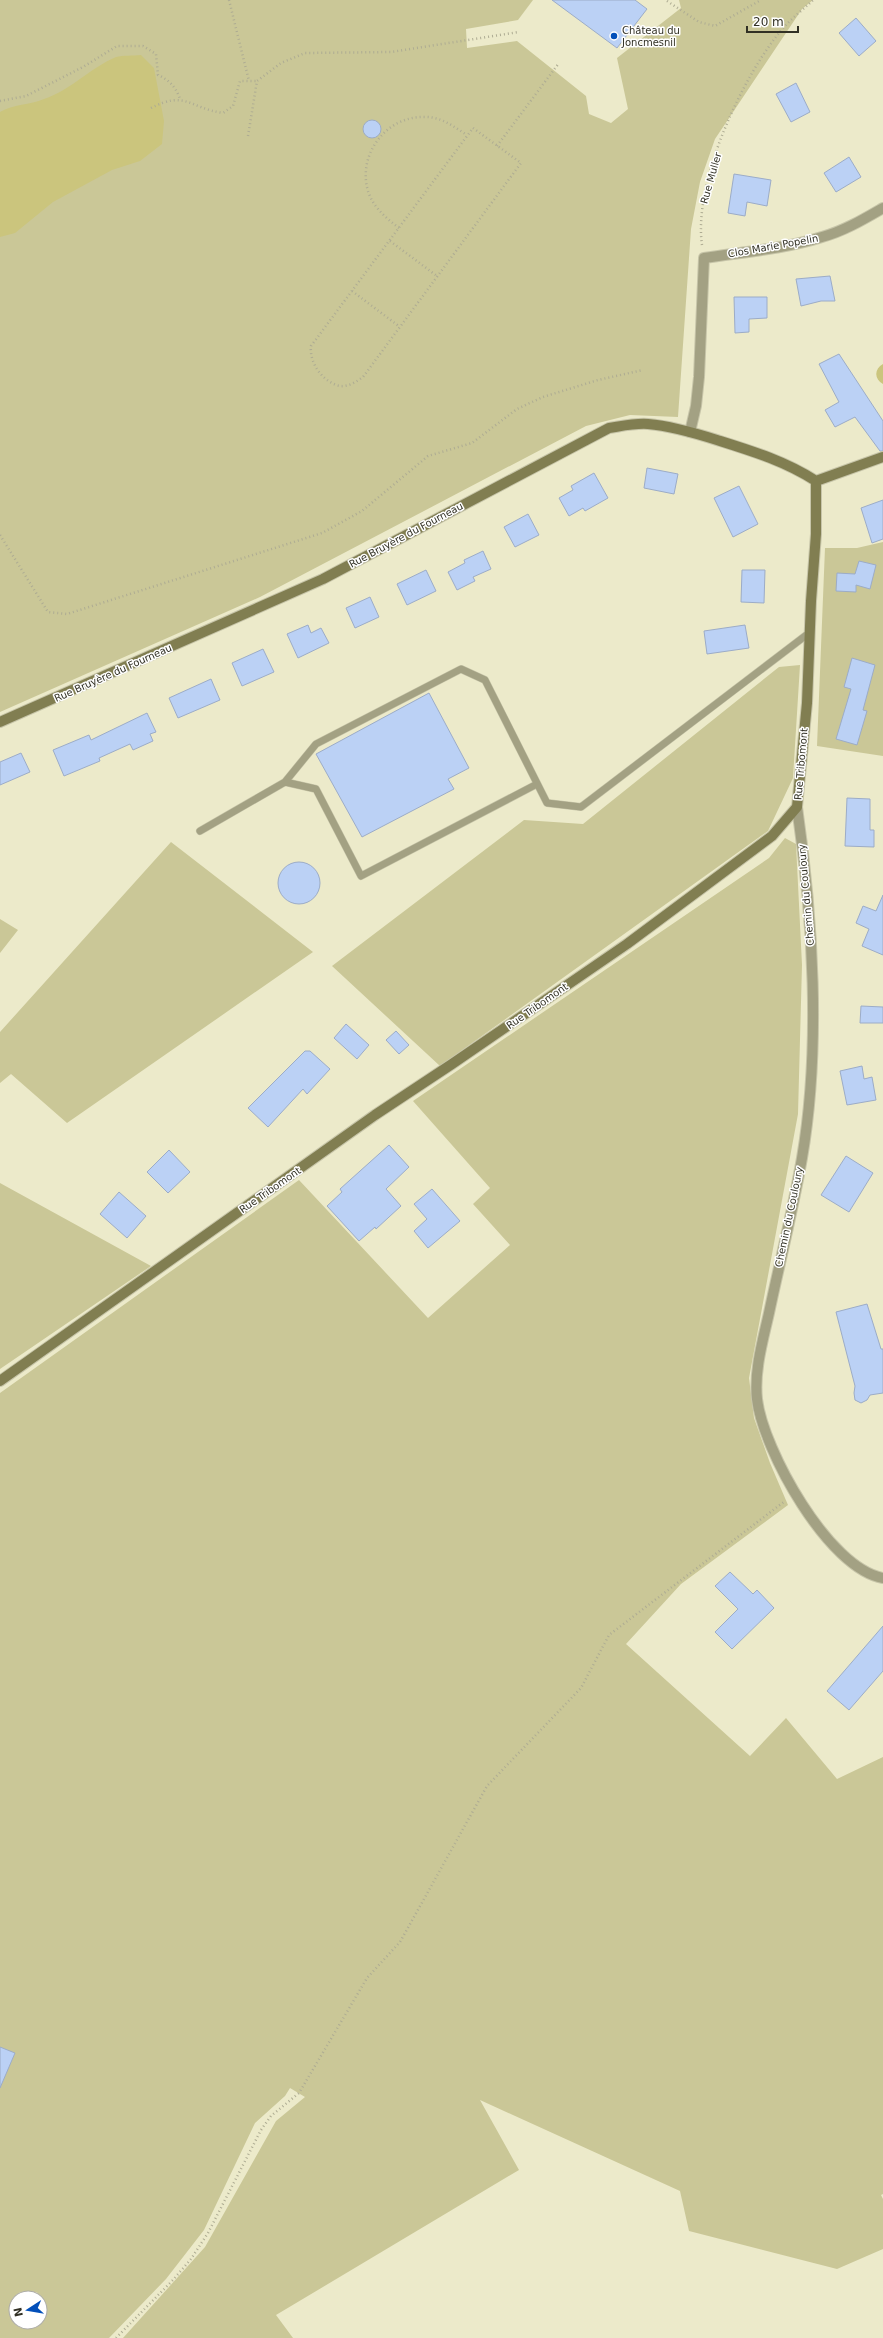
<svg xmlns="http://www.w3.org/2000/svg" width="883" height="2338" viewBox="0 0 883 2338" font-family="'DejaVu Sans',sans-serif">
	<rect width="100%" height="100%" fill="#eceaca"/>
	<path fill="#cac797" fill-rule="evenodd" d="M0 0H533L518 20 466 29 467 48 517 41 586 96 589 114 611 123 628 109 617 58 681 8 679 0H813L802 9 715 139 700 182 691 229 678 417 630 415 586 426 260 597 0 712Z
		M883 542V756L817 746 825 548H857Z
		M800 665 793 778 768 831 440 1066 332 966 524 820 583 824 779 667Z
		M785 838 796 844 802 965 798 1114 749 1378 754 1418 770 1463 788 1505 681 1584 626 1644 750 1756 786 1718 837 1779 883 1757V2194L881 2195 883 2199V2249L837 2269 689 2231 680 2191 480 2100 519 2170 276 2315 293 2338H123L205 2247 276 2121 305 2097 290 2088 285 2096 255 2123 204 2230 166 2279 109 2338H0V1393L299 1180 428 1318 510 1245 473 1204 490 1188 413 1101 769 858ZM16 2298H40V2322H16Z
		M171 842 313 952 67 1123 11 1074 0 1083V1032Z
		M0 919 18 930 0 953Z
		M0 1183 151 1266 0 1369Z"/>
	<path fill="#cbc57d" d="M141 55 154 68 164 121 162 144 140 161 112 170 53 202 15 233 0 237V112C13 104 30 105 44 99 71 90 90 68 116 57 123 55 133 56 141 55Z
		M883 364V384C874 379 874 369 883 364Z"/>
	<path fill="#bbd1f5" stroke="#9cacc7" d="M552 0H635L647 9 617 48Z
		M856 18 876 41 859 56 839 33Z
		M796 83 810 112 791 122 776 94Z
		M363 129a9 9 0 1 1 18 0a9 9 0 1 1-18 0Z
		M849 157 861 177 836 192 824 173Z
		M734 174 771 180 767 206 747 202 745 216 728 213Z
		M830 276 835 301H821L801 306 796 279Z
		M734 297H767V318L749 319V332L735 333Z
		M839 354 883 421V451H880L855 417 835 427 825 410 839 402 819 364Z
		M647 468 678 474 674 494 644 488Z
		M594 473 608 498 585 511 583 508 569 516 559 498 573 490 571 486Z
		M739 486 758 524 733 537 714 498Z
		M883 500V539L872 543 861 508Z
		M528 514 539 535 515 547 504 527Z
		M483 551 491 569 473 577 475 581 457 590 448 572 465 563 464 560Z
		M859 561 876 565 870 589 856 585V592L836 591 837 573 855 574Z
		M426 570 436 591 407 605 397 584Z
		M742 570H765L764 603 741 602Z
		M370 597 379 617 355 628 346 608Z
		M308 625 311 633 321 628 329 643 298 658 287 634Z
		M745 625 749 648 707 654 704 631Z
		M263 649 274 672 242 686 232 663Z
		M852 658 875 665 863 710 867 711 857 745 836 739 851 689 844 687Z
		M211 679 220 700 178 718 169 698Z
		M429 693 469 768 448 779 454 789 362 837 316 754Z
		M147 713 156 732 150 734 153 741 133 750 130 744 99 758 100 761 64 776 53 750 89 735 91 740Z
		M21 753 30 772 0 785V762Z
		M847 798 870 799V830H874V847L845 846Z
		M278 883a21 21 0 1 1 42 0a21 21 0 1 1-42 0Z
		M883 895V955L862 946 869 929 856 923 863 906 876 911Z
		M861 1006 883 1007V1023H860Z
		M346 1024 369 1045 357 1059 334 1038Z
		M396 1031 409 1045 399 1054 386 1040Z
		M305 1051H310L330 1069 307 1094 303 1089 268 1127 248 1108Z
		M862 1066 864 1079 872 1077 876 1100 847 1105 840 1071Z
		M389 1145 409 1167 386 1189 401 1206 376 1229 375 1227 359 1241 327 1206 342 1192 340 1189Z
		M169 1150 190 1172 168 1193 147 1172Z
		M846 1156 873 1173 849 1212 821 1195Z
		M432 1189 460 1221 428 1248 414 1231 427 1219 414 1204Z
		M119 1192 146 1216 127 1238 100 1214Z
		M867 1304 881 1349H883V1393L870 1395 867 1400 861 1403 855 1400 854 1393 855 1386 836 1312Z
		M730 1572 753 1594 757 1590 774 1608 732 1649 715 1632 738 1609 715 1586Z
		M883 1626V1671L849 1710 827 1691Z
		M0 2047 15 2053 0 2088Z"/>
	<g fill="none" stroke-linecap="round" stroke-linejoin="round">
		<g stroke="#c7c5a9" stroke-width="8">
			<path id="lane" d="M285 782 316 789 361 876 537 784
				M200 831 285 782 316 744 461 669 485 680 547 803 581 807 809 633"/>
		</g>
		<g stroke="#c7c5a9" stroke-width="12">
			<path id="street" d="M690 432 696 406 699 377 704 258C743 252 784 249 822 237 844 231 864 219 883 208
				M797 807C813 917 821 1048 802 1158 793 1210 780 1261 769 1313 763 1340 754 1370 757 1399 763 1450 829 1569 883 1578"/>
		</g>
		<g stroke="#c7c5a9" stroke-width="12">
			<path id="secondary" d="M816 481 883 457
				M0 722 323 579 609 428C622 426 635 423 648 424 671 426 695 433 717 440 752 451 785 461 816 481
				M0 1381 375 1115 452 1064 627 944 772 836 797 807 807 703 811 601 816 534V481"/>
		</g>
		<path stroke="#aeac93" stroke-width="2.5" stroke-dasharray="1 3" stroke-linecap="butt" d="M229 0 249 81
			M667 1 699 22 715 26 761 0
			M0 101 26 96 83 67 117 46H143L156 54 158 75C169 80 176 87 180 99
			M151 108C186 90 189 108 223 113L233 106 240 81H257
			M473 128 521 163 363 377C356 382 348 387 340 386 322 382 309 362 311 346Z
			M248 136 257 81 281 63 305 53 391 52 519 32
			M497 146 559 63
			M399 228C386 218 373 207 368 191 357 154 387 115 426 117 442 117 454 127 467 135
			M390 241 437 276
			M702 245C693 182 743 74 784 27 793 17 804 9 813 0
			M352 291 400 327
			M0 535 48 612 67 614 322 533 362 511 428 456 472 443 517 409 543 397 598 380 643 370
			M116 2338 173 2280 191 2259 208 2233 261 2130 271 2116 299 2093 367 1978 400 1942 487 1786 581 1688 609 1635 785 1501"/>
		<use href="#lane" stroke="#a3a183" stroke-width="7"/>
		<use href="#street" stroke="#a3a183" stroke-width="10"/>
		<use href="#secondary" stroke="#817e51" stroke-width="10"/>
	</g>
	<circle fill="#024fb9" stroke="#fff" stroke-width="1.5" cx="614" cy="36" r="4"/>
	<g text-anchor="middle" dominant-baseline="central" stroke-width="3" stroke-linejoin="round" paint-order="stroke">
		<g font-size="10" fill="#313024" stroke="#fff" text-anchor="start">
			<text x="622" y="30">Château du<tspan x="622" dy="12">Joncmesnil</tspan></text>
		</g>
		<g font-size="10" fill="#313024" stroke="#fff">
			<text transform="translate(711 178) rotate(-74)">Rue Muller</text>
			<text transform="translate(773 246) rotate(-10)">Clos Marie Popelin</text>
			<text transform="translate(406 535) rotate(-28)">Rue Bruyère du Fourneau</text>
			<text transform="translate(113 673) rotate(-24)">Rue Bruyère du Fourneau</text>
			<text transform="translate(801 764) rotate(-85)">Rue Tribomont</text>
			<text transform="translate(806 895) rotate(-95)">Chemin du Couloury</text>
			<text transform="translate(537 1006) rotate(-35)">Rue Tribomont</text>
			<text transform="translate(270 1190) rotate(-35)">Rue Tribomont</text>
			<text transform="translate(789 1217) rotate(-78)">Chemin du Couloury</text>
		</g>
	</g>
	<g transform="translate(28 2310) rotate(258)"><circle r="19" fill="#ffffff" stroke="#adaca7"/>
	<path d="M0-3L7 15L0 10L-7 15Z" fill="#024fb9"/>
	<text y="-6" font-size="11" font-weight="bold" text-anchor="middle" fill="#313024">N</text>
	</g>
	<path d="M747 26v6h51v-6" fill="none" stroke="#313024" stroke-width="2"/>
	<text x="753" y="26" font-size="12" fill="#313024" stroke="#ffffff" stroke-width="3" paint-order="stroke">20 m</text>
</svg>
